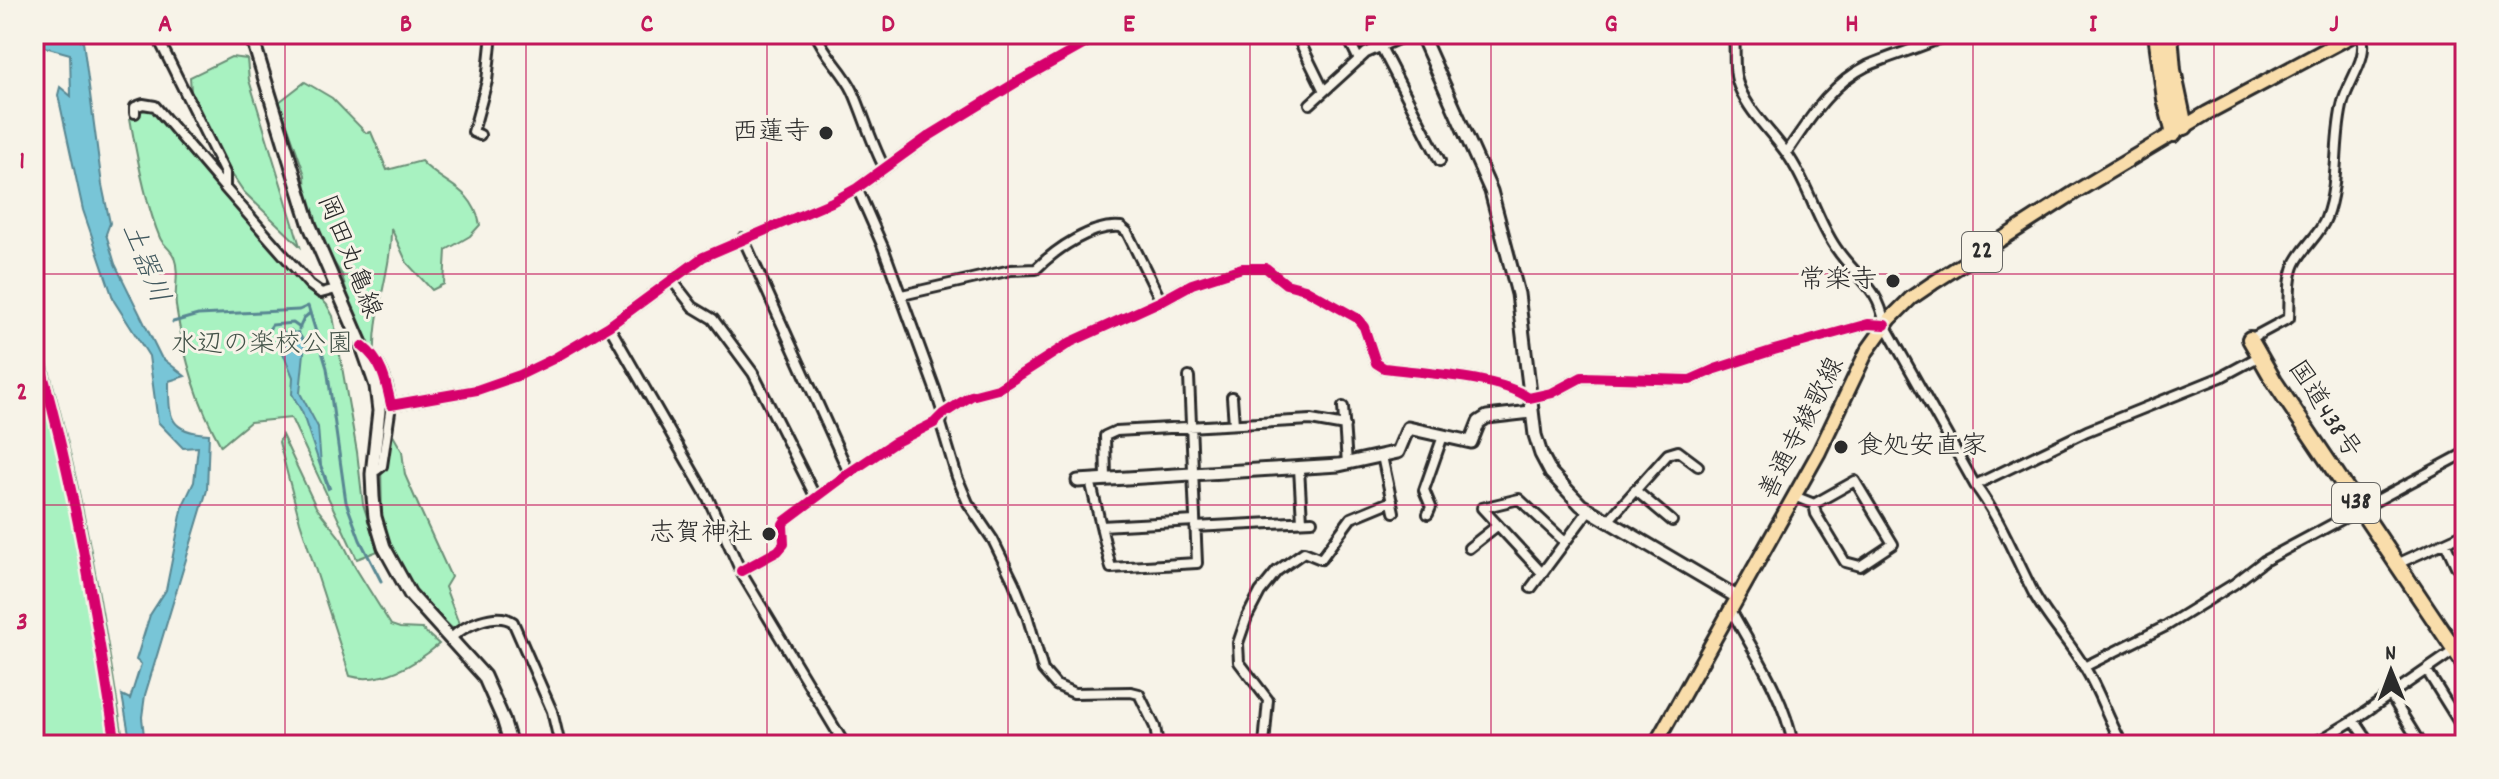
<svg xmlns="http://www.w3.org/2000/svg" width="2499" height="779" viewBox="0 0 2499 779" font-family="Dekko,'Klee One',sans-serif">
	<rect width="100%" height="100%" fill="#f7f3e8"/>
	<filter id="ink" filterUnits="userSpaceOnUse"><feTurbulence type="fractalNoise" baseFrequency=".0125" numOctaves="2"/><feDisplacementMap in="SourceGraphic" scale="16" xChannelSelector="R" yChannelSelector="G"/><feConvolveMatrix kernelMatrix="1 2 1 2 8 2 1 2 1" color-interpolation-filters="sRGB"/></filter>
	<g filter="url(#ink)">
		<path fill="#a8f2c1" stroke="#6a8e76" stroke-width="2" d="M231 57 247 59 249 80 300 246 244 192 221 158 192 105 190 77Z
			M305 82 332 98 366 133 371 132 387 170 421 161C444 186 472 186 480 225L470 236 446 250 444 284 432 290 407 263 391 228C392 270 373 311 375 354L352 311 342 275 324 247 306 199 305 175 279 102Z
			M137 107H153L327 305 333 316 357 452 363 504 378 551 357 559 291 418 250 422 221 446C197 403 183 354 176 306 174 290 180 273 174 257 171 249 163 245 160 238 146 205 136 153 130 118L131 113Z
			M34 319C77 457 102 602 124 745H34Z
			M391 432 402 451 405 475 419 507 451 577 445 587 459 624 453 629 419 597 392 559 382 525 381 460Z
			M282 435 316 507 341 539 355 567 391 625 400 628 422 629 439 644C416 664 381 685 350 676L300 522 279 442Z"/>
		<path fill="#78c5d7" stroke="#598792" stroke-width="2" d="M34 34H57L83 41 102 185 110 223 106 234 115 264 161 357 185 376 169 381C169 417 168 432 209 434L207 490 145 695 142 717 145 745H131L122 695 130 699 141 664 136 660 150 615 166 590 183 505 194 482 198 447 183 448 158 422 149 356 114 301 83 210 58 95 60 87 71 96 70 54 34 44Z
			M291 330 294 333 298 332 305 343 300 393 318 427 321 465 330 488 328 489 302 412 292 394 293 377 283 353 282 332 288 333Z"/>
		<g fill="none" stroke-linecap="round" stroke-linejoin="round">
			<path stroke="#598792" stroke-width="3" d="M173 322 198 315 299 310 308 306 327 368 346 502 360 540 381 581
				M299 329 304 318 310 313
				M261 341 272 325 293 323 300 328"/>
			<g stroke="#2b2b2b" stroke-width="14">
				<path id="street" d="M156 34 225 173V188L310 285 321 293 336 289
					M816 34C825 56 843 70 853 91 864 116 871 142 884 167
					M1296 34 1324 91
					M1346 34 1359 60
					M1734 34C1736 52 1732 72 1740 89 1751 115 1772 132 1787 154 1808 183 1816 219 1836 248 1856 278 1878 285 1885 325L1975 485C2000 518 2014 555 2033 592 2048 620 2069 641 2085 668 2100 692 2108 720 2123 745
					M253 42 285 34
					M1381 47 1440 161
					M1310 104 1366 53 1409 34
					M135 113V107L143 104 155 106 224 187
					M480 135 473 132 487 81 492 34
					M1787 152C1809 120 1830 84 1867 66 1894 54 1924 47 1949 34
					M857 188 883 247 935 389 943 414 941 424 957 477 968 503 993 540 1014 583 1027 615 1043 670 1056 685 1074 693 1131 692 1139 694 1155 727 1158 745
					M743 238 849 473
					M672 280 693 307 713 319 753 373 816 498
					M902 295 1011 270 1036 269C1056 249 1092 224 1121 227L1127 232 1161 301
					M609 326 708 498 742 574 845 745
					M2250 339 2289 318C2290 301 2288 280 2295 264 2303 247 2320 235 2326 218 2340 181 2333 140 2343 102 2349 80 2370 56 2361 34
					M362 346C382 361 387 381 391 405L477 390 520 375 553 359 609 326 703 257 832 202 857 188 929 136 1017 82 1103 34
					M1232 397 1234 424
					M1343 407 1347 464
					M1382 456 1394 512
					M1299 468 1302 521
					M372 469 377 470 382 466 391 405
					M1106 479 1105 436 1116 431 1311 420 1345 426
					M1090 480 1111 568 1197 563 1189 377
					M1975 485 2087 431 2221 377 2260 356
					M1635 490 1672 521
					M1794 496 1814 504 1816 514 1845 562 1860 566 1893 544 1855 481 1814 504
					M1428 514 1431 507 1424 490 1443 436
					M1607 522 1668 454 1678 451 1698 466
					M1101 526 1195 521
					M1195 527 1312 521
					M2445 542 2456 566
					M1469 548 1498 525
					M2397 564 2465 533
					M741 571 778 551 784 544 783 524 785 521 849 473 894 443 934 423 943 414 971 396 998 389 1071 342 1161 301 1192 284 1242 268H1266L1286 284 1305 289 1357 318 1364 327 1376 363 1384 368C1422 373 1498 376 1529 398L1552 393 1582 377 1690 380 1715 369 1774 350 1868 324 1885 325
					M1542 573 1482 508 1519 499 1565 542
					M1531 588 1589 510
					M1731 610C1754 652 1785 698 1793 745
					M450 639C463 626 496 610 513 622L552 711 560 745
					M2084 667 2166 626 2234 584 2264 561 2465 453
					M2427 671 2465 732
					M2391 696 2421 745
					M2354 720 2371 745
					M1264 745 1268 700 1239 662 1238 643 1247 617 1260 592 1277 571 1304 552 1321 559 1351 518 1392 501
					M2305 745 2324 738 2354 720 2455 650"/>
			</g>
			<g stroke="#2b2b2b" stroke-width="17">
				<path id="secondary" d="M251 34 310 226 362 346 376 386 379 411 372 474 373 497 375 517 384 547 410 594 484 676 503 719 511 745
					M1421 34 1491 191 1518 294 1535 435 1541 454 1551 473 1581 505 1737 597
					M1078 481 1339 465 1398 452 1408 428 1471 442 1479 422 1487 417 1531 412"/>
			</g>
			<g stroke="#2b2b2b" stroke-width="18">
				<path id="primary" d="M1655 745 1819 452 1867 351 1890 319 1911 298 1933 283 2077 191 2207 113 2355 34"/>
			</g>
			<g stroke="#2b2b2b" stroke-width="20">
				<path id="highway" d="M2156 34 2165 99 2174 134
					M2170 34 2173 70 2185 127
					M2250 339 2274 381 2465 665"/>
			</g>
			<use href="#street" stroke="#f7f3e8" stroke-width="8"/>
			<use href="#secondary" stroke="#f7f3e8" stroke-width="11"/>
			<use href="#primary" stroke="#f9ddab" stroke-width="12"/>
			<use href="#highway" stroke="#f9ddab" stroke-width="14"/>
			<g stroke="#f7f3e8" stroke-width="15">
				<path id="cycleway" d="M34 343C73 474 95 610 116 745
					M362 346C382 361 386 381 391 405L477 390 520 375 553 359 609 326 703 257 832 202 857 188 929 136 1017 82 1103 34
					M741 571 778 551 784 544 783 524 785 521 849 473 894 443 934 423 943 414 971 396 998 389 1071 342 1161 301 1192 284 1242 268H1266L1286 284 1305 289 1357 318 1364 327 1376 363 1384 368C1422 373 1498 376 1529 398L1552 393 1582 377 1690 380 1715 369 1774 350 1868 324 1885 325"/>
			</g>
			<use href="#cycleway" stroke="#d6006c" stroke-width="10"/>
		</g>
	</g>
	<path fill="none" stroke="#c2185b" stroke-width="2" stroke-opacity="0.55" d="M285 34V745M526 34V745M767 34V745M1008 34V745M1250 34V745M1491 34V745M1732 34V745M1973 34V745M2214 34V745M34 274H2465M34 505H2465"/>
	<g fill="#2b2b2b" stroke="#f7f3e8" stroke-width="3">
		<circle cx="826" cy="133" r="8"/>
		<circle cx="1893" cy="281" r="8"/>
		<circle cx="1841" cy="447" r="8"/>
		<circle cx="769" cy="534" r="8"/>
	</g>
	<g text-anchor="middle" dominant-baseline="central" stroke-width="6" stroke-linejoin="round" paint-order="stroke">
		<g fill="#f7f3e8" stroke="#686764" stroke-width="2">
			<rect x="1962" y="232" width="40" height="40" rx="6"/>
			<rect x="2332" y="483" width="48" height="40" rx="6"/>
		</g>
		<g font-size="24" font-weight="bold" fill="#2b2b2b">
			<text x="1982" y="252">22</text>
			<text x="2356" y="503">438</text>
		</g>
		<g font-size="26" fill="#2b2b2b" stroke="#f7f3e8" text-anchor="end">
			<text x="810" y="133">西蓮寺</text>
			<text x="1877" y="281">常楽寺</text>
			<text x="1857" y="447" text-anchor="start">食処安直家</text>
			<text x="753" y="534">志賀神社</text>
		</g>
		<g font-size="26" fill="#2b2b2b" stroke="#f7f3e8">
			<text transform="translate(348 257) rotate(68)">岡田丸亀線</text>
			<text transform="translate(2323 410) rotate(57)">国道438号</text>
			<text transform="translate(1803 429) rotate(-63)">善通寺綾歌線</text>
		</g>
		<g font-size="26" fill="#445349" stroke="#f7f3e8">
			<text x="262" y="345">水辺の楽校公園</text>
		</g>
		<g font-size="28" font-style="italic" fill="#42595f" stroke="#f7f3e8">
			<text transform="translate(143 264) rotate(68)">土器川</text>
		</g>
	</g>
	<rect width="2499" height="779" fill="none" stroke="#f7f3e8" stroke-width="88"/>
	<g transform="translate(2391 671) rotate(359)" stroke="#f7f3e8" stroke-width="6" paint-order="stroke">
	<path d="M0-6L14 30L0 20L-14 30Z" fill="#2b2b2b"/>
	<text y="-12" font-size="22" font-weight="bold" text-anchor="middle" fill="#2b2b2b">N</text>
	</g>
	<rect x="44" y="44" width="2411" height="691" fill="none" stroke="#c2185b" stroke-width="3"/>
	<g font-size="26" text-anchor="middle" font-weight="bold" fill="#c2185b">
		<text x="165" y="31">A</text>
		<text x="406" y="31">B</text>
		<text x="647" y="31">C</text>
		<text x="888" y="31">D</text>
		<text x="1129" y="31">E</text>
		<text x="1370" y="31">F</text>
		<text x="1611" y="31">G</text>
		<text x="1852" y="31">H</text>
		<text x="2093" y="31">I</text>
		<text x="2334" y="31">J</text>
		<text x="22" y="168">1</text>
		<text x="22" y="399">2</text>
		<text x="22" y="629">3</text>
	</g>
</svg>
